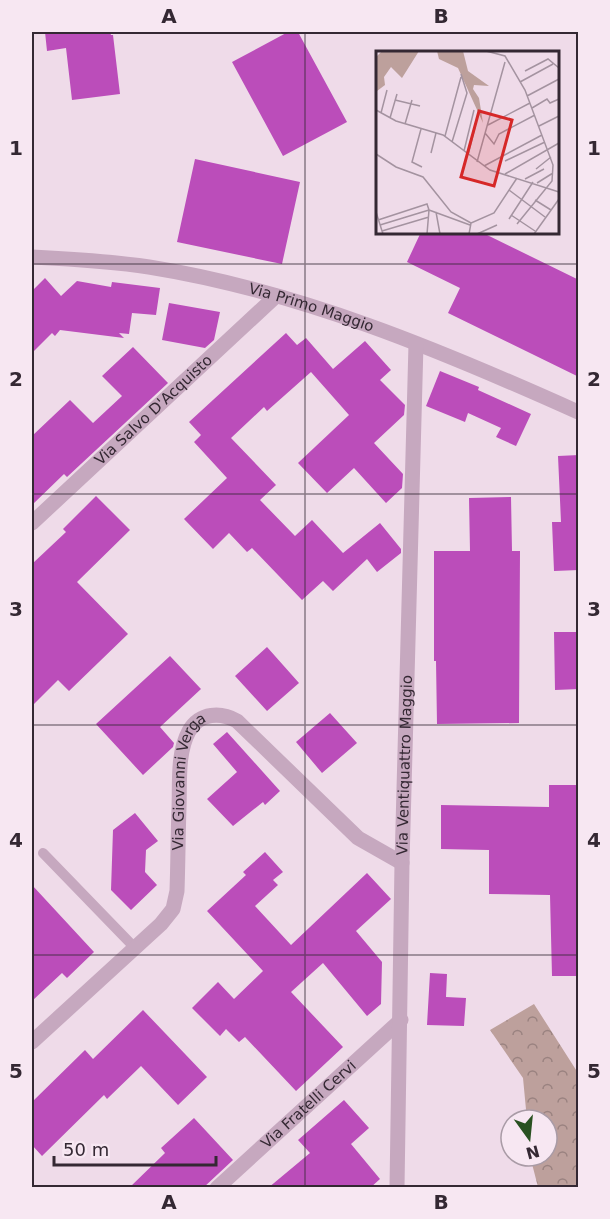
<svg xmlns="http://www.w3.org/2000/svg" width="610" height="1219" viewBox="0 0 610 1219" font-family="'DejaVu Sans',sans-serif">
	<defs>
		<pattern id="forest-crowns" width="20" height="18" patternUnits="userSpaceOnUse" patternTransform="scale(1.5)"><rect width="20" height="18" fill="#bda09c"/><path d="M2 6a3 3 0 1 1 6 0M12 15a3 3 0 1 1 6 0" fill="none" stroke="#9a8280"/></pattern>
	</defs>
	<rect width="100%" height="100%" fill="#efdbe9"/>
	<path fill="url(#forest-crowns)" d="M534 1004 578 1073V1187H538L530 1156H547V1120H527L523 1078 490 1030Z"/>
	<path fill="#bb4dba" d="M45 32H110L111 35H113L120 94 72 100 66 48 47 51Z
		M288 32H298L347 122 283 156 232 62Z
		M195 159 300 182 282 264 177 242Z
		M421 232H481L579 280V377L448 313 460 288 407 262Z
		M45 278 61 296 77 281 111 287 112 282 160 288 156 315 132 313 129 334 119 333 124 338 60 330 55 336 52 333 32 353V291Z
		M169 303 220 312 214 340 205 348 162 340Z
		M286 333 297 345 306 338 333 369 365 341 391 370 380 380 405 405 404 415 374 443 403 474 402 488 386 503 354 468 327 493 298 463 349 415 311 372 267 411 264 407 231 438 276 485 260 500 295 536 312 520 343 553 380 523 401 549V553L377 572 367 559 333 591 323 581 302 600 252 548 247 552 229 533 213 549 184 519 227 478 194 442 201 435 189 422Z
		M133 347 168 383 67 477 64 474 32 505V436L70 400 93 423 122 396 102 376Z
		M440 371 479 387 478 390 531 414 516 446 496 437 501 428 468 413 465 422 426 406Z
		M579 455V570L554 571 552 522H561L558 456Z
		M96 496 130 530 77 582 128 634 69 691 58 680 32 706V564L66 532 63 529Z
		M511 497 512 551H520L519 723 437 724 436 661H434V551H470L469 498Z
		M554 632H579V689L555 690Z
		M267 647 299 683 267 711 235 676Z
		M170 656 201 689 160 727 174 743 173 747 143 775 96 724Z
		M330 713 357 743 322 773 296 742Z
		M227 732 280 791 265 805 263 802 233 826 207 799 237 772 213 744Z
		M549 785H579V976H552L550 895 489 894V850L441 849V805L549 807Z
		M135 813 158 841 146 850 145 872 157 885 131 910 111 890 113 830Z
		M265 852 283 872 273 880 278 885 255 906 291 945 367 873 391 899 356 931 382 962 381 1004 367 1016 323 963 291 992 343 1047 296 1091 245 1037 239 1042 226 1029 220 1036 192 1008 218 982 234 999 263 971 207 911 246 875 243 872Z
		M32 885 94 952 67 978 62 973 32 1001Z
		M430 973 447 974 446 997 466 998 464 1026 427 1025Z
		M143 1010 207 1077 178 1105 141 1066 107 1099 104 1095 42 1156 32 1145V1102L85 1050 93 1059Z
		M344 1100 369 1128 351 1144 380 1179 370 1188H268L310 1153 298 1140Z
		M194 1118 233 1160 203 1188H129L165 1153 161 1148Z"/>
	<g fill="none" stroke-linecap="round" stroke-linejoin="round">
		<path stroke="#c6a8bf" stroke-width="10" d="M43 853 135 948"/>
		<g stroke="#c6a8bf" stroke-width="15">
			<path id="s1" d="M32 257C71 259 110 261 149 267 299 291 440 350 578 412"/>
			<path id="s2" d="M32 523 276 296"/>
			<path id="s3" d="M32 1042 161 924 173 909 177 891C178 863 178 835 179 808 180 783 177 753 189 731 200 712 221 712 237 721L358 838 402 863"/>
			<path id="s4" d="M217 1188 401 1020"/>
			<path id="s5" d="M397 1188 402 863 416 344"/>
		</g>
	</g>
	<path fill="none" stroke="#342833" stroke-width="1.5" stroke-opacity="0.55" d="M305 32V1188M32 264H578M32 494H578M32 725H578M32 955H578"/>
	<g text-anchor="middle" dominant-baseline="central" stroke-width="4.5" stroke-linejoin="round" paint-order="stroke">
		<g font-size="15" fill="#342833" stroke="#f7e7f2">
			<text stroke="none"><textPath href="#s1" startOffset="285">Via Primo Maggio</textPath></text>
			<text stroke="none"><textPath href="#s2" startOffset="166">Via Salvo D'Acquisto</textPath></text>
			<text stroke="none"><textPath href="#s5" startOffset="423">Via Ventiquattro Maggio</textPath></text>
			<text stroke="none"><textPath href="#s3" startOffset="324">Via Giovanni Verga</textPath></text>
			<text stroke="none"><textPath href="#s4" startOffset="124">Via Fratelli Cervi</textPath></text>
		</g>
	</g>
	<g transform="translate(376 51)">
		<rect width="183" height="183" fill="#efdbe9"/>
		<path d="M6 0H43L26 27 15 16 8 26 9 34 1 40 0 6ZM61 0H87L92 20 113 35 98 34 97 38 103 47 107 72 82 17 63 8Z" fill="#bda09c"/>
		<path fill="none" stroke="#a493a0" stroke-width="1.5" d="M110 0 129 5 149 39 177 114 176 130 141 173M149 20 172 8 183 17M144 31 177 13M151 45 183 28M19 49 44 55M156 57 171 48 174 52 183 48M0 59 20 70 67 84 114 119 183 141M5 62 11 39M14 67 21 43M29 73 36 49M112 74 154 52M163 75 183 65M45 78 36 111 46 116M109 82 118 93 123 83 159 64M69 85 85 26M76 91 91 42 85 23M88 100 98 59M55 102 60 82M0 103 20 116 47 126 75 161 95 172M92 104 99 76M129 110 169 91M101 111 129 11M108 115 166 84M160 118 175 106M129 123 183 92M149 128 168 118M161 132 177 122M133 139 169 166M159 149 175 159M53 159 94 174M0 161 7 183M60 161 64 183M135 164 159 180M133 168 157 131M2 169 51 153 53 159M4 174 53 159M6 180 53 166M51 183 53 159M93 183 95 172 118 162 141 127M101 183 121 174M158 183 183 148"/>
		<path fill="#d62828" fill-opacity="0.15" stroke="#d62828" stroke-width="3" d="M103 60 136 69 118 135 85 126Z"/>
		<rect width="183" height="183" fill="none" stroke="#342833" stroke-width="3"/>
	</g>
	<rect width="610" height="1219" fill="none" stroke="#f7e7f2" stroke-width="66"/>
	<g transform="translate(529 1138) rotate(165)"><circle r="28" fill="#f7e7f2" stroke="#a99ba6" stroke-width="1.5"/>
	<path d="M0-4.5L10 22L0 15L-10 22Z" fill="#295121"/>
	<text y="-9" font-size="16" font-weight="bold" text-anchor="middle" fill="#342833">N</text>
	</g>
	<path d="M54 1156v9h162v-9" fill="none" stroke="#342833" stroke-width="3"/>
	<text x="63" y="1156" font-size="18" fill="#342833" stroke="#f7e7f2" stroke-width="4.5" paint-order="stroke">50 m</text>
	<rect x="33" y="33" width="544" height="1153" fill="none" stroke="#342833" stroke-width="2"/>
	<g font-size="20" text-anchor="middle" font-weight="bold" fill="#342833">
		<text x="169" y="23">A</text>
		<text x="441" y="23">B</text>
		<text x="16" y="155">1</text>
		<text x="594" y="155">1</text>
		<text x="16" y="386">2</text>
		<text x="594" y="386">2</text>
		<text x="16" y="616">3</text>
		<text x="594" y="616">3</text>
		<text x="16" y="847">4</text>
		<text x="594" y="847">4</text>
		<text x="16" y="1078">5</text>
		<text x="594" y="1078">5</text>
		<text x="169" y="1209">A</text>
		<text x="441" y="1209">B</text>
	</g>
</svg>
